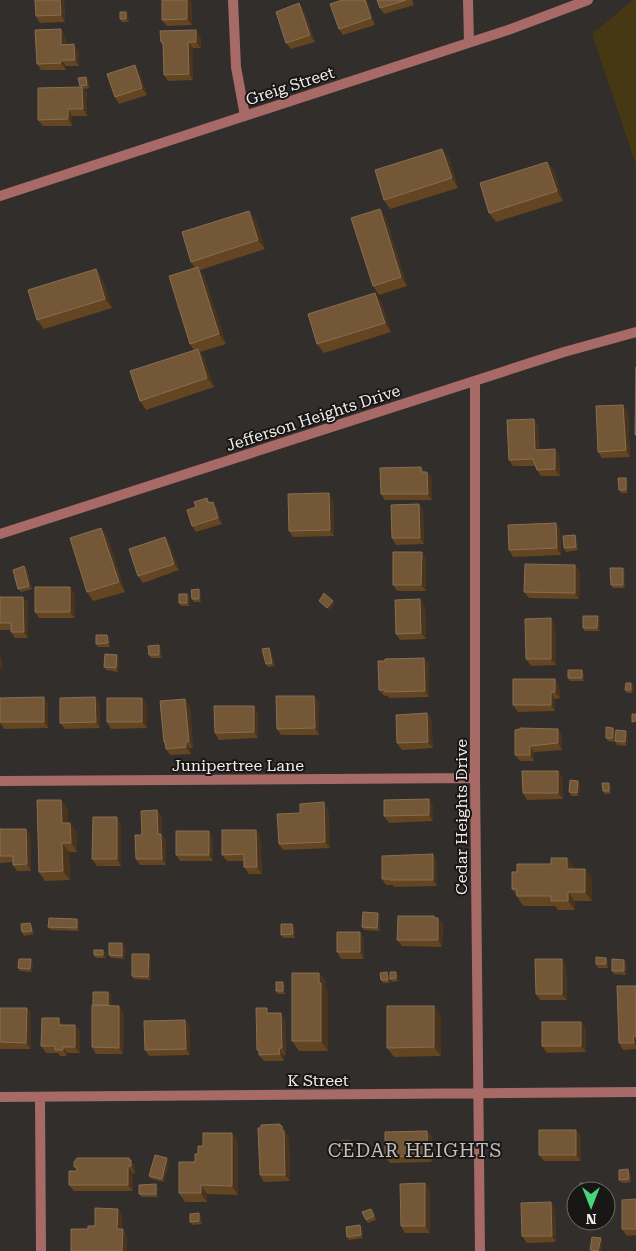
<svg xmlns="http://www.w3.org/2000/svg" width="636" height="1251" viewBox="0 0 636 1251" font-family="'Roboto Serif',serif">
	<rect width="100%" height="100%" fill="#322e2c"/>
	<path fill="#463813" d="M633 0H636V165L592 34Z"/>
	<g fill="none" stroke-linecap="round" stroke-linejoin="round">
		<path stroke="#a76a66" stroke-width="10" d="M233 0 236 67 245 116
			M468 0 469 42
			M0 196 508 30 588 0
			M475 382V778L480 1251
			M0 534 564 352 636 332
			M0 781 475 778
			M0 1097 636 1092
			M40 1097 41 1251"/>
	</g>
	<path fill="#644521" d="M35 0H64L65 22 40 23 36 16Z
		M162 0H191L192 25 167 26 162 20Z
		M342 0H367L375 25 343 35 339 29Z
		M377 0H412L414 5 384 14 380 8Z
		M304 10 315 42 291 49 286 43Z
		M126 12 128 15 129 22H122L120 19Z
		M65 36 66 45 79 51V66H66V70H41L37 64Z
		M201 37V48H193V80L168 81 164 75 163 46 161 42Z
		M139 71 147 95 119 104 115 97Z
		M88 80 90 88 84 89 87 94V116H72V126H43L38 120 80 87V86Z
		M449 158 458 188 390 209 384 200Z
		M547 162 554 171 563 201 496 222 489 213Z
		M380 209 386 218 407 286 379 295 373 286Z
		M256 220 265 249 200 270 204 276 226 344 200 352 204 358 214 387 146 410 140 401 194 350 190 344 195 268 191 262Z
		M96 269 102 278 112 308 44 329 37 320Z
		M375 293 381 302 391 332 324 353 317 344Z
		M623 405 628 411 630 457 602 458 598 452Z
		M538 425 539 450 555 449 559 456 560 476H541L537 470 535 466H513L509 460Z
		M421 467 424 472H427L432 478V500H385L381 494Z
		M626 478 628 481V493H621L619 490Z
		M207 498 210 502 217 508 222 524 196 532 192 526 196 507Z
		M333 500 334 536 293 537 289 531Z
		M419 504 423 510 424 544 396 545 392 538Z
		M556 523 560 529 561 555 513 557 509 550Z
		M101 528 108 538 125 592 93 601 87 592Z
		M575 535 577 539 578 550 566 552 564 548Z
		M165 537 169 543 179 570 143 583 138 576Z
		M422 552 426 558V591H397L393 585Z
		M27 570 32 589 21 592 18 589Z
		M580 571 579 599 529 598 524 592Z
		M625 571V588H613L611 585Z
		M199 589 201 593V602H194L192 599Z
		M75 594V618H39L35 612Z
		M0 597H23L28 603V638H15L11 632V630H0Z
		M190 597V606H181L179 603Z
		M425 606 426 639 400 640 396 634Z
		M600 620V631H585L583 628Z
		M555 625 556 665 531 666 526 659Z
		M107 635 110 638V647H98L96 644Z
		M159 645 161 649 162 658H151L149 655Z
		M269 648 271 651 275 666 268 667 266 664Z
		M119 658 118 672 106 670 104 667Z
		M424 658 429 664V697L389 698 388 696H384L379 690Z
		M584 674V681H570L568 678Z
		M559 686 560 698 555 699V711L518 712 513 705Z
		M634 686 633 693H627L625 690Z
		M44 697 48 703V728L4 729 0 723V698Z
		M95 697 99 703 100 728 65 729 60 723Z
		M319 702V735H281L277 729Z
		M147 704V728L111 729 107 722Z
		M190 706 193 748H190L191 754 170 755 166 749 165 745 164 742Z
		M258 713V738L219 740 215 733Z
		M427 713 431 719 433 748 402 750 397 743Z
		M613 728 616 731 615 742 608 741 606 738Z
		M515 730 562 735V750L534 752V761H520L515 755Z
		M628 734 627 746 617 745 615 741Z
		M558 771 562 777 563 799 527 800 523 793Z
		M578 781 580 784 579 796H571L569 792Z
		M611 786V794H605L603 791Z
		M429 799 433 806V821L389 823 384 816Z
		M61 800 68 809V823L77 832V852H69L70 880 45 881 39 872Z
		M328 809 330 848 283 850 279 844 300 813Z
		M157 810 162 817V835L166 840V865H140L136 859 142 835Z
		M121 824V866H97L92 859Z
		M0 829H26L30 835 31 871H17L13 865V862L0 863Z
		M256 830 260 836 262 874H249L244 867V861H227L222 855Z
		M213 837V861H180L176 855Z
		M567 858 574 867V869H585L592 878V901H575V910H558L555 906H523L512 889 517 872 551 864Z
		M437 861V886L394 887 393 885H386L382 879Z
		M380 916V931L364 930 362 927Z
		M434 916 443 924 442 947 402 946 397 940Z
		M77 919 79 922V931L51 930 48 927Z
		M30 923 32 926 34 934 24 936 22 932Z
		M295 927V938H283L281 935Z
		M364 938V959H341L337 952Z
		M125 947 124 959 111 958 109 955Z
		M103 950 106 953V958H96L94 955Z
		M151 957V980L134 979 132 976Z
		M562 959 566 965 567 1000H540L536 994Z
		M608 961V968H598L596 964Z
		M33 963 32 972 20 971 18 968Z
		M627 963 626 975 614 974 612 971Z
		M319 973 326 982V989L328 992V1051H299L292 1041Z
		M398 975V981L392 982 390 979Z
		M389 976 390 983H383L381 980Z
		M285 985V994H278L276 991Z
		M636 986V1049L623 1050 619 1043Z
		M108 992 111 995V1006L124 1013 123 1054H96L92 1047 94 1005H93Z
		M434 1006 441 1016V1056L394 1057 387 1048Z
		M0 1008H27L31 1014V1049H0Z
		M270 1013 285 1019 286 1055H284V1061H264L259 1055V1052L257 1050Z
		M63 1024V1025H75L80 1031V1053H67V1056H60L58 1053H46L41 1046Z
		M190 1026V1055L149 1056 145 1050Z
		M586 1028V1052L547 1053 542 1046Z
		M282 1126 286 1133 287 1135 289 1138 290 1181 264 1182 260 1175Z
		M427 1131 432 1137V1162L390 1163 385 1157Z
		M581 1136V1161H544L539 1155Z
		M351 1141 354 1144V1154H343L341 1151Z
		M238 1142V1195L207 1194V1202H185L179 1193 198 1154Z
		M129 1158 135 1167V1173H133V1191H74L69 1185 77 1171 74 1167Z
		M169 1162 164 1182 152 1179 149 1176Z
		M630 1172 631 1182 622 1183 619 1180Z
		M425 1183 430 1190V1233H405L401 1226Z
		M158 1188V1197H142L139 1194Z
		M636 1199V1235L627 1236 622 1229Z
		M555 1209 556 1242 527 1243 522 1236Z
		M373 1212 376 1220 368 1223 366 1220Z
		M202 1217V1224L193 1225 190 1222Z
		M360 1225 362 1228 363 1238 349 1240 347 1237Z"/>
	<path fill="#4a341c" d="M60 0H64L65 22 61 15Z
		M187 0H191L192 25 187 19Z
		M365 0H367L375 25 371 18Z
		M299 3 304 10 315 42 310 35Z
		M126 12 128 15 129 22 126 19Z
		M61 29 65 36 66 51 61 45Z
		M196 30 201 37V48L196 42Z
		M188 42 193 48V80L189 74Z
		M74 44 79 51V66L75 60Z
		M61 60 66 66V70L61 63Z
		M135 65 139 71 147 95 142 88Z
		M86 77 88 80 90 88 87 85Z
		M82 87 87 94V116L83 109Z
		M68 109 72 116V126L68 119Z
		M442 149 449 158 458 188 452 178Z
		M547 162 554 171 563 201 557 191Z
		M380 209 386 218 407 286 401 277Z
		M249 211 256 220 265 249 258 240Z
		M198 267 204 276 226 344 219 334Z
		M96 269 102 278 112 308 105 299Z
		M375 293 381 302 391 332 385 323Z
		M198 349 204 358 214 387 207 378Z
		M623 405 628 411 630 457 626 450Z
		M534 419 538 425 539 456 535 450Z
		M555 449 559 456 560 476 555 469Z
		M427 472 432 478V500L428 494Z
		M626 478 628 481V493L626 490Z
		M329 493 333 500 334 536 330 530Z
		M213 502 217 508 222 524 218 518Z
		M419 504 423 510 424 544 420 538Z
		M556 523 560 529 561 555 557 548Z
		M101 528 108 538 125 592 119 582Z
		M575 535 577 539 578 550 576 547Z
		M165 537 169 543 179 570 174 564Z
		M422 552 426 558V591L421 585Z
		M575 565 580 571 579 599 575 593Z
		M24 566 27 570 32 589 29 586Z
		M623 568 625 571V588L623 585Z
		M70 587 75 594V618L70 612Z
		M199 589 201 593V602L199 599Z
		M187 594 190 597V606L187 603Z
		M23 597 28 603V638L24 632Z
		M420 599 425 606 426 639 421 633Z
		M333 601 335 604 329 611 327 608Z
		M598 616 600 620V631L597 628Z
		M551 618 555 625 556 665 551 659Z
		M107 635 110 638V647L108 643Z
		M159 645 161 649 162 658 159 655Z
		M269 648 271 651 275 666 272 663Z
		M117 655 119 658 118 672 116 668Z
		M0 656 2 659V671L0 667Z
		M424 658 429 664V697L425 691Z
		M582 670 584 674V681L582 678Z
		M555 679 559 686 560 698 555 692Z
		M631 683 634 686 633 693 631 690Z
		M551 692 555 699V711L551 705Z
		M314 696 319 702V735L315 728Z
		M44 697 48 703V728L44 722Z
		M95 697 99 703 100 728 96 722Z
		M142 698 147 704V728L142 722Z
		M185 699 190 706 193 748 189 741Z
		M254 706 258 713V738L254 732Z
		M427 713 431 719 433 748 428 742Z
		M613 728 616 731 615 742 613 738Z
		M558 729 562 735V750L558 743Z
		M626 731 628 734 627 746 625 742Z
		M186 742 190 748 191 754 186 747Z
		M530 746 534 752V761L530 755Z
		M558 771 562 777 563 799 558 793Z
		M578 781 580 784 579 796 577 793Z
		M609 783 611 786V794L609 791Z
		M429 799 433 806V821L429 815Z
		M61 800 68 809V833L62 823Z
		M324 802 328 809 330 848 325 842Z
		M157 810 162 817V835L166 840V865L162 859 158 834Z
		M117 817 121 824V866L117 859Z
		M70 823 77 832V852L71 843Z
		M26 829 30 835 31 871 27 864Z
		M256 830 260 836 262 874 257 867Z
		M209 831 213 837V861L209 855Z
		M62 843 69 852 70 880 63 871Z
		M433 854 437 861V886L433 880Z
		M567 858 574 867V878L567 869Z
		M585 869 592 878V901L585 892Z
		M568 892 575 901V910L568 901Z
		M378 913 380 916V931L377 928Z
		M434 916 438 922V918L443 924 442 947 438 940Z
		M77 919 79 922V931L77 928Z
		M30 923 32 926 34 934 32 931Z
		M292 924 295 927V938L293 934Z
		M360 932 364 938V959L360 952Z
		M122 943 125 947 124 959 122 956Z
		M103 950 106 953V958L103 955Z
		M149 954 151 957V980L148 977Z
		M606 958 608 961V968L606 964Z
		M31 959 33 963 32 972 30 969Z
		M562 959 566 965 567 1000 562 994Z
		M624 960 627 963 626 975 624 971Z
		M387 972 389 976 390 983 388 980Z
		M396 972 398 975V981L396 978Z
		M319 973 326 982V989L328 992V1051L321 1041Z
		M283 982 285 985V994L283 991Z
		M108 992 111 995V1008L108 1005Z
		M119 1006 124 1013 123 1054 119 1048Z
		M434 1006 441 1016V1056L434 1047Z
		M27 1008 31 1014V1049L26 1043Z
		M281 1013 285 1019 286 1055 282 1048Z
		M59 1018 63 1024V1031L59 1025Z
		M185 1020 190 1026V1055L186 1049Z
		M581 1022 586 1028V1052L581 1046Z
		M75 1025 80 1031V1053L75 1047Z
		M633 1036 636 1040V1046L634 1043Z
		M63 1047 67 1053V1056L63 1050Z
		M279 1048 284 1055V1061L280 1054Z
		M280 1124 286 1133 287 1135 289 1138 290 1181 285 1175Z
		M576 1130 581 1136V1161L576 1155Z
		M427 1131 432 1137V1162L428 1156Z
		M232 1133 238 1142V1195L232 1186Z
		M351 1141 354 1144V1154L352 1150Z
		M129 1158 135 1167V1173L131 1166 129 1160Z
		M167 1158 169 1162 164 1182 162 1179Z
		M128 1166 133 1173V1191L128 1185Z
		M628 1169 630 1172 631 1182 629 1179Z
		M425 1183 430 1190V1233L425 1226Z
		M156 1184 158 1188V1197L156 1194Z
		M590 1184 592 1187V1191H589Z
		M201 1185 207 1194V1202L201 1193Z
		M551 1202 555 1209 556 1242 552 1236Z
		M118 1209 122 1215V1236L117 1229Z
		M199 1213 202 1217V1224L199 1221Z
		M360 1225 362 1228 363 1238 361 1235Z
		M123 1229 127 1236V1251H122Z
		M601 1238 603 1242 601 1251H598Z"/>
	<path fill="#735737" stroke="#876e53" d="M35 0H60L61 15 36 16Z
		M162 0H187V19L162 20Z
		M342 0H365L371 18 339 29 330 4Z
		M377 0H406L380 8Z
		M299 3 310 35 286 43 276 12Z
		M120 12H126V19H120Z
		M61 29V45L74 44 75 60H61V63L37 64 35 30Z
		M196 30V42H188L189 74 164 75 163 42H161L160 31Z
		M135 65 142 88 115 97 107 74Z
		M86 77 87 85 80 86 78 78Z
		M82 87 83 109H68V119L38 120V88Z
		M442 149 452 178 384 200 375 170Z
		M547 162 557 191 489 213 480 183Z
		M380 209 401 277 373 286 351 218Z
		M249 211 258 240 191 262 182 232Z
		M198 267 219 334 190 344 169 276Z
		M96 269 105 299 37 320 28 290Z
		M375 293 385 323 317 344 308 314Z
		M198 349 207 378 140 401 130 371Z
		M636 367V435H635Z
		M623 405 626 450 598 452 596 406Z
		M534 419 535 450 555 449V469L537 470 533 459 509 460 507 420Z
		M421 467V472H427L428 494H381L380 468Z
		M618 478H626V490H619Z
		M329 493 330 530 289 531 288 494Z
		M207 498 208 503 213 502 218 518 192 526 187 510 196 507 194 502Z
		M419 504 420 538H392L391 505Z
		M556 523 557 548 509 550 508 525Z
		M101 528 119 582 87 592 70 538Z
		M575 535 576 547 564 548 563 536Z
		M165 537 174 564 138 576 129 549Z
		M393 552H422L421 585H393Z
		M525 564 575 565V593L524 592Z
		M24 566 29 586 18 589 13 570Z
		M610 568H623V585H611Z
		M35 587H70V612H35Z
		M199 589V599H192L191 590Z
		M324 593 333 601 327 608 319 601Z
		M179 594H187V603H179Z
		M0 597H23L24 632H11V623H0Z
		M420 599 421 633 396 634 395 600Z
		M583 616H598L597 628H583Z
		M551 618V659H526L525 619Z
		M96 635H107L108 643 96 644Z
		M159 645V655H149L148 646Z
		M269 648 272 663 266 664 262 649Z
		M105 654 117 655 116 668 104 667Z
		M424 658 425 691 385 692V690H379L378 661H385V659Z
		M568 670H582V678H568Z
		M513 679H555V692H551V705H513Z
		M626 683H631V690H625Z
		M276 696H314L315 728 277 729Z
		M44 697V722H0V698Z
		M95 697 96 722 60 723V698Z
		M107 698H142V722H107Z
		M185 699 189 741 186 742V747L166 749 165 742H164L160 701Z
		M214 706H254V732L215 733Z
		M427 713 428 742 397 743 396 715Z
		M632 714H636V721L632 722Z
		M606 727 613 728V738H606Z
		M520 728 558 729V743L530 746V755H515V730L520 729Z
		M616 730 626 731 625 742 615 741Z
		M522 771H558V793H523Z
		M570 780 578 781 577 793 569 792Z
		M602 783H609V791H603Z
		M429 799V815L384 816V800Z
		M37 800H61L62 823H70L71 843H62L63 871 39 872Z
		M324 802 325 842 279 844 277 814 300 813V804Z
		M157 810 158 834H161L162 859H136L135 835H142L141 811Z
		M93 817H117V859H92Z
		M0 829H26L27 864 13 865V856H0Z
		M222 830H256L257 867H244V854L222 855Z
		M176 831H209V855H176Z
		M433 854V880H390V879H382V856Z
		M551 858H567V869H585V892H568V901H551V896H517V889H512V872H517V864H551Z
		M363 912 378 913 377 928 362 927Z
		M398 916H434V918H438V940H397Z
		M49 918 77 919V928L48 927Z
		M30 923 32 931 22 932 21 924Z
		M281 924H292L293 934 281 935Z
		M337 932H360V952H337Z
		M109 943H122V956L109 955Z
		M94 950H103V955H94Z
		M132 954H149L148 977 132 976Z
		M596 957 606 958V964H596Z
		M19 959H31L30 969 18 968Z
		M535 959H562V994H536Z
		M612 959 624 960V971H612Z
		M387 972 388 980H381L380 973Z
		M390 972H396V978L390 979Z
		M292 973H319V983H321V1041H292Z
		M276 982H283V991H276Z
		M617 986H636V1036H633L634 1043H619Z
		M93 992H108V1005H93Z
		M92 1005 119 1006V1048L92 1047Z
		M387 1006H434V1047L387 1048Z
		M0 1008H27L26 1043 0 1042Z
		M256 1008H267V1013H281L282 1048H279L280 1054 259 1055V1050H257Z
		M42 1018H59V1025H75V1047H63V1050H55V1046H41Z
		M185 1020 186 1049 145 1050 144 1021Z
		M542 1022H581V1046H542Z
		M280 1124V1126H282V1131H284L285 1175H260L258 1128H261V1125Z
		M539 1130H576V1155H539Z
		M427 1131 428 1156 385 1157V1132Z
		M203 1133H232V1186L201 1185V1193H179V1162H195V1154H198V1146H203Z
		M341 1141H351L352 1150 341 1151Z
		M155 1155 167 1158 162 1179 149 1176Z
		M77 1158H129V1160H131V1166H128V1185H69V1171H77V1167H74V1162Z
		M628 1169 629 1179 619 1180V1170Z
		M425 1183V1226H401L400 1184Z
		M580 1183 590 1184 589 1191H580Z
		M156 1184V1194H139V1185Z
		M636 1199V1229H622V1200Z
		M551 1202 552 1236H522L521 1203Z
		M95 1208 118 1209 117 1229H123L122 1251H71V1229H88V1226H95Z
		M371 1209 374 1216 366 1220 362 1212Z
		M199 1213V1221L190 1222V1214Z
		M360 1225 361 1235 347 1237 346 1227Z
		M592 1237 601 1238 598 1251 590 1250Z"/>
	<g text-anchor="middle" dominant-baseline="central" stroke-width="4" stroke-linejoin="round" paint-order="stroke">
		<g font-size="16" fill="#efecea" stroke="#191716">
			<text transform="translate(290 86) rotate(-18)">Greig Street</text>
			<text transform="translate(313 418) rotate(-18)">Jefferson Heights Drive</text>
			<text x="238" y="765">Junipertree Lane</text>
			<text transform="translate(461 817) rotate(-90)">Cedar Heights Drive</text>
			<text x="318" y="1080">K Street</text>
		</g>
		<g font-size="19" letter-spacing="1" fill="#c4bebc" stroke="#191716">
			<text x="415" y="1150">CEDAR HEIGHTS</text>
		</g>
	</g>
	<g transform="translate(591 1206) rotate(180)"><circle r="24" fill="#191716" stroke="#6f6c6b"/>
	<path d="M0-4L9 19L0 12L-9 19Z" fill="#47d779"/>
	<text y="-8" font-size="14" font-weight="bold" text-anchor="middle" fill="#efecea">N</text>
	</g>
</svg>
